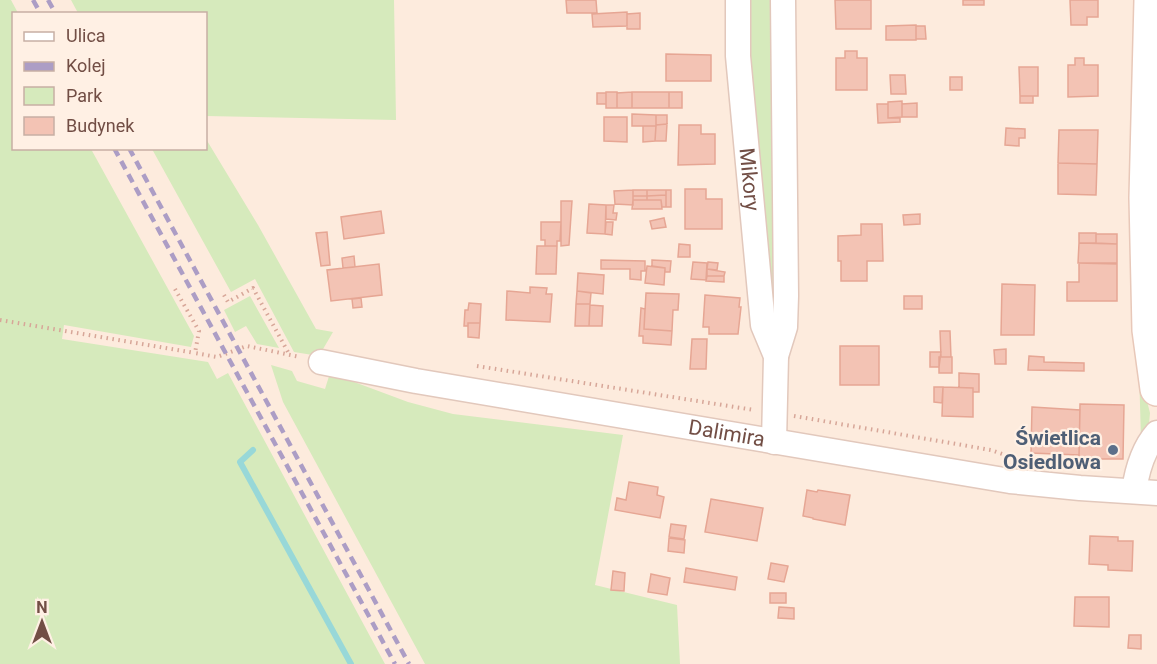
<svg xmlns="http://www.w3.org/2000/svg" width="1157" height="664" viewBox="0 0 1157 664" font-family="Roboto,sans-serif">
	<rect width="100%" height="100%" fill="#fdebdd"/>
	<path fill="#d6eabc" d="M0 0H11L18 13 14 14V148L91 149 194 336 191 347 64 325 62 339 208 362 217 379 228 373 385 664H0Z
		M71 0H394L396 120 206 116V14L78 13Z
		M746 0H778L774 329 745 55Z
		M206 139 258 225 316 329 333 332 319 356 294 352 255 279 231 292 152 149 206 148Z
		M250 296 279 348 257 344 246 326 235 332 224 310Z
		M271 365 292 371 297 381 325 389 330 373 408 402 453 414 623 435 595 585 677 605 680 664H425L283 402Z
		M1139 369 1150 413 1149 424 1141 440Z"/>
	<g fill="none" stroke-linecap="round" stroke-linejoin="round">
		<path stroke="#98d8d8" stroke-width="6" d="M253 450 240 462 351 664"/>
	</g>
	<path fill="#f3c3b4" stroke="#e6a694" stroke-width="1.5" d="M566 0H596L597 13H567Z
		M835 0H871V29H836Z
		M963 0H984V5H963Z
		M1070 0H1098V17H1087V25H1071Z
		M627 12V26L593 27 592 14Z
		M640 13V29H627V14Z
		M916 25V40H886V26Z
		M916 26H925L926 39H916Z
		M845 51H857V58H867V90H836V58H845Z
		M666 54 711 55V81H666Z
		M1075 58H1084V65H1098V96L1068 97V65H1075Z
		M1019 67H1038V96H1020Z
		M890 75H905L906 94H891Z
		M950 77H962V90H950Z
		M606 92H617V108H606Z
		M632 92V108H617V93Z
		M632 92H669V108H632Z
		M669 92H682V108H669Z
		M597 93H606V104H597Z
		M1020 96H1033V103H1020Z
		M902 101V117L888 118V102Z
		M917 103V117H902V104Z
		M877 104H888V118H900V122L878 123Z
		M632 114 656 115V126H632Z
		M656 115H667V124L656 125Z
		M604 117H627V142L604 141Z
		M667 124 666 141H655L656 125Z
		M679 125H701V134H715V164L678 165Z
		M643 126H656L655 141 643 142Z
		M1006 128 1025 129V138H1019V146L1005 145Z
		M1059 130H1098L1097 164 1058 163Z
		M1058 163 1097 164 1096 195 1058 194Z
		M685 189H706V199H722V229H685Z
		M633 190H647V196H633Z
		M633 190V205L615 204 614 191Z
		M647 190H666V195L647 196Z
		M666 190H671V207H666Z
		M666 195V207H662L661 200H647V196Z
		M633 196H647V200H633Z
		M633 200H661L662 209H632Z
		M561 201H572L569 245 561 246Z
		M589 204 606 205 605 234 587 233Z
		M606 205H614L613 213H617L616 220 606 219Z
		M381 211 384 233 344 239 341 217Z
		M920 214V224L904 225 903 215Z
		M664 218 666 227 652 229 650 221Z
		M541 222H561L560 241H557V246H545V240H541Z
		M606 222H613L612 235 605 234Z
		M861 224H882L883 261H867V281H841V261H838V236L861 235Z
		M327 232 330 265 321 266 316 233Z
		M1079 233H1096V243H1079Z
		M1096 234H1117V244L1096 243Z
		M1079 243 1117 244V264L1078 263Z
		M679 244 690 245V257H678Z
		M537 246H557L556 274H536Z
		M354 256 355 267 343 268 342 258Z
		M601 260 645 261V271H641V280L630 279V269H601Z
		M652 260 671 261 670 272H665V268L652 266Z
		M693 262 707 263 706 280 691 279Z
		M708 262 718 263 717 270 707 269Z
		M1079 263H1117V301H1067V282H1079Z
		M379 264 382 295 331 301 327 270Z
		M647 266 665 268 664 285 645 283Z
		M707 269 725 272 724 276H707Z
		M578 273 604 275 603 294 577 291Z
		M707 276H724V282L706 281Z
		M1002 284 1035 285 1034 335H1001Z
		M530 287 547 288 546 294H552L550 322 506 320 507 291 530 293Z
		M577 291 591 293 590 304H576Z
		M646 293 679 294 678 310H673L672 331 644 329Z
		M705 295 740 298 739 307H741L738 334H709V327H703Z
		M904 296H922V309H904Z
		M361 298 362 307 353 308 352 299Z
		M469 303 481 304 480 323H468V326H464L465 310H468Z
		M576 304H590L589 326H575Z
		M590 305 603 306 602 326H589Z
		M641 308 645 309 644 329 672 331 671 345 643 343V336H639Z
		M468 323H480L479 338 468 337Z
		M940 331H950L951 357H941Z
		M692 339H707L706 369H690Z
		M840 346H879V385H840Z
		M1006 349V364H995L994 350Z
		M930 352H941L939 367H930Z
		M1029 356 1044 357V362L1084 363V371L1028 370Z
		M939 357H952V373H939Z
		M959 373 979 374V392H973V388H959Z
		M934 387H943L942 403 934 402Z
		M943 387 973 388V417L942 416Z
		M1080 404 1124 405 1123 459H1079Z
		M1032 407 1080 410 1079 455 1031 453Z
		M629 482 658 487 657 495 664 497 660 518 615 510 617 498 626 500Z
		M807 490 817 492 818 490 850 495 845 525 813 519V518L803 516Z
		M711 499 763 508 757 541 705 532Z
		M671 524 686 526 684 539 669 537Z
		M1090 536 1118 537V541H1133L1132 571 1108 570V565L1089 564Z
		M669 538 685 540 684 553 668 551Z
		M771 563 788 566 784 582 768 579Z
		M686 568 737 577 735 590 684 582Z
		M613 571 625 573 624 591 611 590Z
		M651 574 670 578 667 595 648 592Z
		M770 593H786V603H770Z
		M1075 597H1109V627L1074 626Z
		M779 607 794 608V619L778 618Z
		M1129 635H1141V649L1128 648Z"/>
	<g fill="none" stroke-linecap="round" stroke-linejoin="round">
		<g stroke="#e2c8bc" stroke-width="27">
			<g id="street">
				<path id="s1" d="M738 0V56L763 325 776 356 774 442"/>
				<path d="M776 356 785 327 786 296 783 0"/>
				<path id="s2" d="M321 362 416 381 1010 481 1080 488 1157 493"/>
				<path d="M1134 491C1137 470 1143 449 1157 433"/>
			</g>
		</g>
		<g stroke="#e8c8b9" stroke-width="36">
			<path id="secondary" d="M1151 0 1146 198 1149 330 1157 389"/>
		</g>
		<path stroke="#d7a698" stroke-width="4" stroke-dasharray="1.5 4.5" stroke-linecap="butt" d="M175 289 199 331 195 353 217 357 247 346 300 357
			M224 295 228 302 253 288 289 354
			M0 320 195 353
			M477 366 754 410
			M794 416 991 450 1011 457"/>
		<use href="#street" stroke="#fff" stroke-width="24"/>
		<use href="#secondary" stroke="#fff" stroke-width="33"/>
		<path stroke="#ac9dc5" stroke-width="4.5" stroke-dasharray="9 6" stroke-linecap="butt" d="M33 0 41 14
			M48 0 56 14
			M114 148 395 664
			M129 148 409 664"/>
	</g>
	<circle fill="#5c6f8a" stroke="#fff0e4" stroke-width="2" cx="1113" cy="450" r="6"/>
	<g text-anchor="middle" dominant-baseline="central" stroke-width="4.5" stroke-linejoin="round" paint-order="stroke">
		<g font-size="21" fill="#724e45" stroke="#fff0e4">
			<text stroke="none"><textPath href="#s1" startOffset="180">Mikory</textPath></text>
			<text stroke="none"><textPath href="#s2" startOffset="412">Dalimira</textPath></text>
		</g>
		<g font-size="21" font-weight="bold" fill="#4e5e75" stroke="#fff0e4" text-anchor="end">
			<text x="1101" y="438">Świetlica<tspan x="1101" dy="24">Osiedlowa</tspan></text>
		</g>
	</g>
	<rect x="12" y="12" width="195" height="138" fill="#fff0e4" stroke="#c7afa4" stroke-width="1.5"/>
	<rect x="24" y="32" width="30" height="9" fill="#ffffff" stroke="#c7afa4" stroke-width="1.5"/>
	<text x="66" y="42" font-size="18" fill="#724e45">Ulica</text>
	<rect x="24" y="62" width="30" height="9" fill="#ac9dc5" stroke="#c7afa4" stroke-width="1.5"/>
	<text x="66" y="72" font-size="18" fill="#724e45">Kolej</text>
	<rect x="24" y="87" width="30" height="18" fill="#d6eabc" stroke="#c7afa4" stroke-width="1.5"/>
	<text x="66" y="102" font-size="18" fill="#724e45">Park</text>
	<rect x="24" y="117" width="30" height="18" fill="#f3c3b4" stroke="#c7afa4" stroke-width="1.5"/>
	<text x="66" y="132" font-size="18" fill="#724e45">Budynek</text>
	<g transform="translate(42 622)" stroke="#fff0e4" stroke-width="4.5" paint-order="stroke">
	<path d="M0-4.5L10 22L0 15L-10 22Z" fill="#724e45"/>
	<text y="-9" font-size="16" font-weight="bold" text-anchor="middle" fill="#724e45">N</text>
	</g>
</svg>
